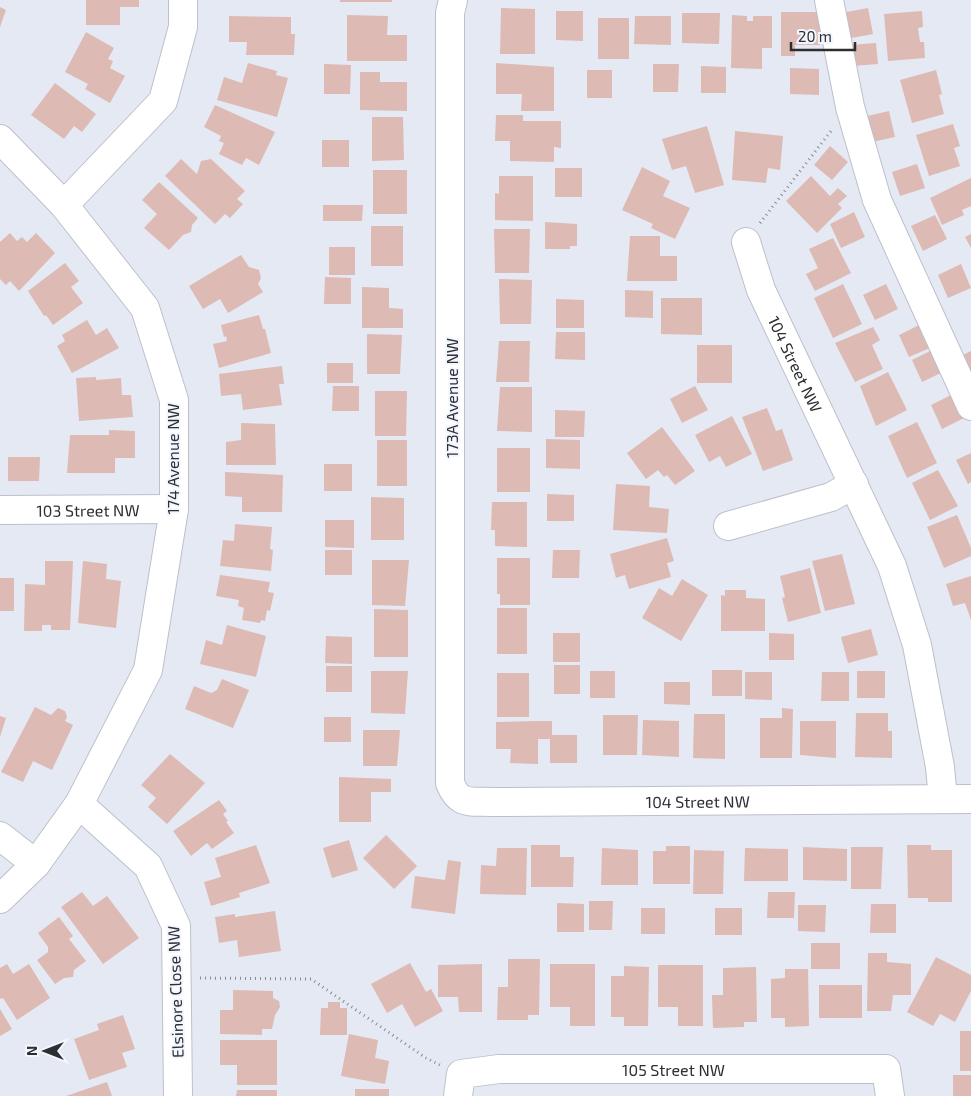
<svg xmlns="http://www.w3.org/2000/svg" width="971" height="1096" viewBox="0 0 971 1096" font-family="'Exo 2',sans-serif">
	<rect width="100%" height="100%" fill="#e5e9f3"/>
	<path fill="#debab4" d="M86 0H139V7H120V25H86Z
		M340 0H392V2H340Z
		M0 7 6 10 0 27Z
		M501 8 535 9V54H500Z
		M868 8 873 34 846 39 841 13Z
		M556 11H583V41L556 40Z
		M922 11 923 27 918 28 920 42H924L925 58 888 61 884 14Z
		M781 12H820V45H795V56H781Z
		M682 13H720L719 44 682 43Z
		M347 15 388 16 387 35H407V61H347Z
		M732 15 747 16V21H753V16H772V48H762V69L731 68Z
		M229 16 291 17V34H295L294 55H246L247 42H229Z
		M635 16H671V45L634 44Z
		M598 18H629V59H598Z
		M86 32 114 48 108 59 113 61 110 68 125 76 110 103 85 89 88 84 65 72Z
		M876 43 878 64 852 66 850 45Z
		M248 63 277 71 276 75 288 78 277 117 217 100 224 77 242 83Z
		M496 63 554 67V111H521L522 94H496Z
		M324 64 351 65 350 94H324Z
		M653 64H679L678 92H653Z
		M701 66 726 67V93H701Z
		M790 68 819 69V95L790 94Z
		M587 70H612V98H587Z
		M936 70 942 94 939 95 944 114 912 123 900 80Z
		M360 72H380V82H407V111L360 110Z
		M55 83 96 114 82 132 74 126 64 139 31 115Z
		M215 105 275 132 259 165 246 158 242 165 219 154 224 143 219 141 221 136 204 127Z
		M889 111 895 137 868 143 863 117Z
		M496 115H523V121H561V148L554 147V162L510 161V141H495Z
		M372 117H403L404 160 372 161Z
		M953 124 960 146 954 148 960 166 929 176 916 135Z
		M707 126 724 185 695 193 686 166 672 170 662 139Z
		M735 131 783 136 780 170 768 168 766 183 732 180Z
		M322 140H349V167H322Z
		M830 146 848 162 832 180 814 165Z
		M181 159 197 174 201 161 211 159 245 191 237 199 243 204 230 218 225 214 215 224 165 176Z
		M917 164 925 188 900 196 892 172Z
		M642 167 670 181 663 196 690 208 675 239 651 228 653 224 622 210Z
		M555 168H582V197H555Z
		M373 170H407V214H373Z
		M499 176H533V221L495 220V193L499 194Z
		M811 176 830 196 838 188 847 196 838 204 842 208 817 233 786 201Z
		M971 178V206L962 210 964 215 942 225 930 198Z
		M159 182 198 218 192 225 191 232 183 235 169 250 144 228 157 214 142 200Z
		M323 205H363L362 221H323Z
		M854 212 865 237 841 248 830 224Z
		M935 215 947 239 923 251 911 226Z
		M545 222 577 224V246H570V249H545Z
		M371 226H403V266H371Z
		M494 229H530L529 273H495Z
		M10 233 17 241 22 237 27 242 36 233 55 253 19 291 10 281 6 285 0 279V242Z
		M971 234V248L965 237Z
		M630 236H660V256H677V281H627Z
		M833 238 851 273 815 291 806 274 818 268 809 249Z
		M329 247H355V275H329Z
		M241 255 249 267 259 270 261 278 258 284 263 292 228 313 220 299 203 309 189 286Z
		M65 263 79 281 71 287 83 303 53 325 46 315 44 316 28 291Z
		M961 264 971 288 948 298 938 275Z
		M325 277 351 278V304H324Z
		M499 279 532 280 531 324H500Z
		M843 284 862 324 833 338 814 298Z
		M886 284 898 309 875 320 863 295Z
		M362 287 389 288V308L403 309V328H362Z
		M625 290 653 291V318L625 317Z
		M661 298H702V335L661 334Z
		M556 299 584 300V328H556Z
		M259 315 263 329H265L271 353 219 368 213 344 227 341 226 336 224 337 221 325Z
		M87 320 96 335 107 328 119 348 72 373 57 346 65 341 62 335Z
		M921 324 932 347 909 357 899 335Z
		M873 327 880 340 872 345 883 369 855 382 835 343Z
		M556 332H585V360L555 359Z
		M367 334 402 335 400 374H367Z
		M499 341H530L529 382H496Z
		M697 345H732V383H697Z
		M934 349 945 371 922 382 912 360Z
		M971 351V377L959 357Z
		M327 363H353V383H327Z
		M282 366 284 384H279L282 405 243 410 241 394 221 396 219 374Z
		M888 372 907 410 876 426 860 386Z
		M96 377V380L121 378 122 395H131L133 417 79 421 76 378Z
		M333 386H359V411H332Z
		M695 386 708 410 682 423 670 399Z
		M500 387H532V432L497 431Z
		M375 391H407L406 436H375Z
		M955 393 966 417 942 429 931 405Z
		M767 408 776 431 782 429 793 460 763 471 742 417Z
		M555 410 585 411 584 437H555Z
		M732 416 752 454 726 467 720 456 709 462 695 435Z
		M917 422 937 463 907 478 888 436Z
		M241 423 275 424 276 465H226V442L241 440Z
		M662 427 695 471 675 485 667 475 664 477 658 470 646 479 627 453Z
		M109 430 135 431V458H115V473H67L70 435H109Z
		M546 439 580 440V469L546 468Z
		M377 440H407V486H377Z
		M497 448H530V492H497Z
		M971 453V482L968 484 956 460Z
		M8 457H40L39 481H8Z
		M324 464H352V491H324Z
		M938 470 958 506 930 520 912 483Z
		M225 472 283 475 282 512H242V497L225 496Z
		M616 484 650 486 649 507 669 509 667 533 613 530Z
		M547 494 574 495V521H547Z
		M371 497 404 498V540H371Z
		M492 502H527V547L495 546V530H491Z
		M957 515 971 548V556L944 568 927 527Z
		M325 520H354V548L325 547Z
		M235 524 272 527 270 549 273 550 271 571 220 566 223 540 234 541Z
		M667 538 674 561 667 563 671 577 629 589 625 575 616 578 610 554Z
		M325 550H352V575H325Z
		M553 550H580L579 578H552Z
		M842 554 855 604 825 611 812 561Z
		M497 558H530V605H500V594H497Z
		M372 560H409L405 606 372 605Z
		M45 561H73L70 630H51V625H42V631H24L25 584 45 585Z
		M83 561 107 564 106 579 121 581 116 628 78 623Z
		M810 568 821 613 788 622 782 598 785 597 780 576Z
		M220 575 270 582 268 592 274 593 270 611 267 610 265 621 261 620 260 623 242 620 244 608 238 606 239 600 216 596Z
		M971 576V620L965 603 953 606 946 584Z
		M0 578H14V611H0Z
		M682 579 708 595 681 641 642 618 659 588 672 596Z
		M725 590H746V598L765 599V631H721V595L725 596Z
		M497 608H527V654H497Z
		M374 609 408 610V657H374Z
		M227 625 266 636 256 677 200 664 206 640 222 645Z
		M871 629 878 655 848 663 841 637Z
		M553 633H580V662H553Z
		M769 633 794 634V660H769Z
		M326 636 352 637V664L325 663Z
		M554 665H580V694H554Z
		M326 666H352V692H326Z
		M712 670H742V696H712Z
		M371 671H408L405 714 371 713Z
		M590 671H615V698H590Z
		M857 671H885V698H857Z
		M745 672H772V700L745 699Z
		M822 672H849V701H821Z
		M497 673H529V717H497Z
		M222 679 249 690 233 728 185 709 194 686 211 693 217 690Z
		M664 682H690V705L664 704Z
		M35 707 51 715 58 708 65 711 67 717 65 721 73 725 52 770 33 761 23 782 1 772Z
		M782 708 793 709 792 758H760V718H782Z
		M856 713H888V731H892V758L855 757Z
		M694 714H725V759L693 758Z
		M603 715H638L637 755H603Z
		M0 716 6 718 0 737Z
		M324 717H351V742H324Z
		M643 720 679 721V757L642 755Z
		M538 721H552V735H577V763H550V739H538V764L510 763 511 749H496V722Z
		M800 721H836V758L800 755Z
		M363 730H400L397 766H363Z
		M170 754 205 783 167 824 148 807 156 798 141 785Z
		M339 777 391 779V792H371V822H339Z
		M219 800 227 811 223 814 228 821 226 822 234 833 212 849 207 843 191 856 173 831Z
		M386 835 417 866 394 889 363 858Z
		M349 840 358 870 332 878 323 848Z
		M256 845 270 883 239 893 240 897 211 906 204 882 221 877 215 858Z
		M531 845H560V857H574L573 887H531Z
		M907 845H931V850H952V902H928V898H908Z
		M666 846H690V884H653V851H666Z
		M803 847 847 849V881L803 880Z
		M851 847H883L881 889H851Z
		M497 848H527L526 895 480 894 481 865 496 866Z
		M602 848 638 850V885H601Z
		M745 848 788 849V881H744Z
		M694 850 724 851 723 894H693Z
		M448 860 461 862 455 914 411 908 415 876 445 880Z
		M82 892 93 906 107 896 139 938 103 964 61 907Z
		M768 892H795L794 918H767Z
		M589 901H613L612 930H589Z
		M557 903 584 904V932H557Z
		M871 904H896V933H870Z
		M798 905H826L825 932 798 931Z
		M641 908H665V934H641Z
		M715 908H742V935H715Z
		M275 911 281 951 239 957 237 940 219 943 215 917 235 914V917Z
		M59 917 73 936 69 939 86 961 74 970 73 977 64 978 55 984 37 960 48 952V947L38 933Z
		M811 943H840V969H811Z
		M868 953H887V962L911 964V995H893L891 1011H867Z
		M936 957 971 975V991L955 1022 940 1014 933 1026 907 1012Z
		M508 959H540L539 1015H528V1020H497L498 987H508Z
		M410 963 426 992 431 989 443 1011 415 1027 402 1004 387 1013 371 984Z
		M7 964 13 974 29 964 50 998 17 1020 3 998 0 999V968Z
		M482 964V1012H459L458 997H438V965Z
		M550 964H595V1026H570V1007H550Z
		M658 965H703V1026H678V1007H658Z
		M624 966 649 967 648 1026H624V1017H611V976H624Z
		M756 967 757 1022H744V1027L713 1028 712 995H723V968Z
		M785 969H808L809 1026 785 1027V1018H771V979L785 978Z
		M819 985H862V1018H819Z
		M233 990 273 991V998L279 1001 280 1007 275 1015 272 1029H262V1035L220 1034V1010H233Z
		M328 1002H340V1008H347V1035H320L321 1008H328Z
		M0 1009 12 1029 0 1036Z
		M123 1015 135 1049 122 1053 127 1067 89 1080 74 1039 99 1030 97 1024Z
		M960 1031H971V1071H960Z
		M349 1034 378 1040 375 1058 389 1061 385 1084 341 1076Z
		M220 1040H277V1085H237V1065H220Z
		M953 1075H971V1096H953Z
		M107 1082 112 1096H66Z
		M355 1089H389V1096H355Z
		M237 1090H277V1096H236Z"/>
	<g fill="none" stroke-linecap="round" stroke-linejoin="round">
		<g stroke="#bcc0ca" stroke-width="30">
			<g id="minor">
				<path id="s1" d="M453 0 450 13V783C459 806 470 801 492 802L971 799"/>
				<path d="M829 0 850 107 877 200 971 406"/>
				<path d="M0 139 64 205 145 308 174 400V509L148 670 79 804 36 864 0 899"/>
				<path d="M64 205 163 101 183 27V0"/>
				<path id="s2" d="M746 242 761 290 892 566 917 645 940 767 943 799"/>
				<path id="s3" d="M0 510 174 509"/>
				<path d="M728 526 831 497 854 484"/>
				<path d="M79 804 148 866 176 926 178 1096"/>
				<path d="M0 836 36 864"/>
				<path id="s4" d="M458 1096 461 1074 499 1069H886L890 1096"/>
			</g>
		</g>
		<path stroke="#878a91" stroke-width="3" stroke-dasharray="1 4" stroke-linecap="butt" d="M760 223 831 131
			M200 978 311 979 426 1058 440 1065"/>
		<use href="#minor" stroke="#fff" stroke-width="28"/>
	</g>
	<g text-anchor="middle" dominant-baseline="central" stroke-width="4" stroke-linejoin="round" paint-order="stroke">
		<g font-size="16" fill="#2c2e32" stroke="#f3f6ff">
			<text stroke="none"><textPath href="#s2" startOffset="132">104 Street NW</textPath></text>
			<text transform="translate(451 398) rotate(-90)">173A Avenue NW</text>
			<text transform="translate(172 459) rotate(-90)">174 Avenue NW</text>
			<text stroke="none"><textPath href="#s3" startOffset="88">103 Street NW</textPath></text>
			<text stroke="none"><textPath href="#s1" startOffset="1040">104 Street NW</textPath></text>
			<text transform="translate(175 992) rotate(-92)">Elsinore Close NW</text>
			<text stroke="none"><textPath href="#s4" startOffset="235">105 Street NW</textPath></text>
		</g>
	</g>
	<g transform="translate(45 1051) rotate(270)" stroke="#f3f6ff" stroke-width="4" paint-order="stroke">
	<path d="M0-4L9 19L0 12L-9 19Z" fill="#2c2e32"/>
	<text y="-8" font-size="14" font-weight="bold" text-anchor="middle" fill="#2c2e32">N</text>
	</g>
	<path d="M791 42v8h64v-8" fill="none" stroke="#2c2e32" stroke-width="2.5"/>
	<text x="798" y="42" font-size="15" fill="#2c2e32" stroke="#f3f6ff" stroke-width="4" paint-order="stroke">20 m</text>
</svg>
